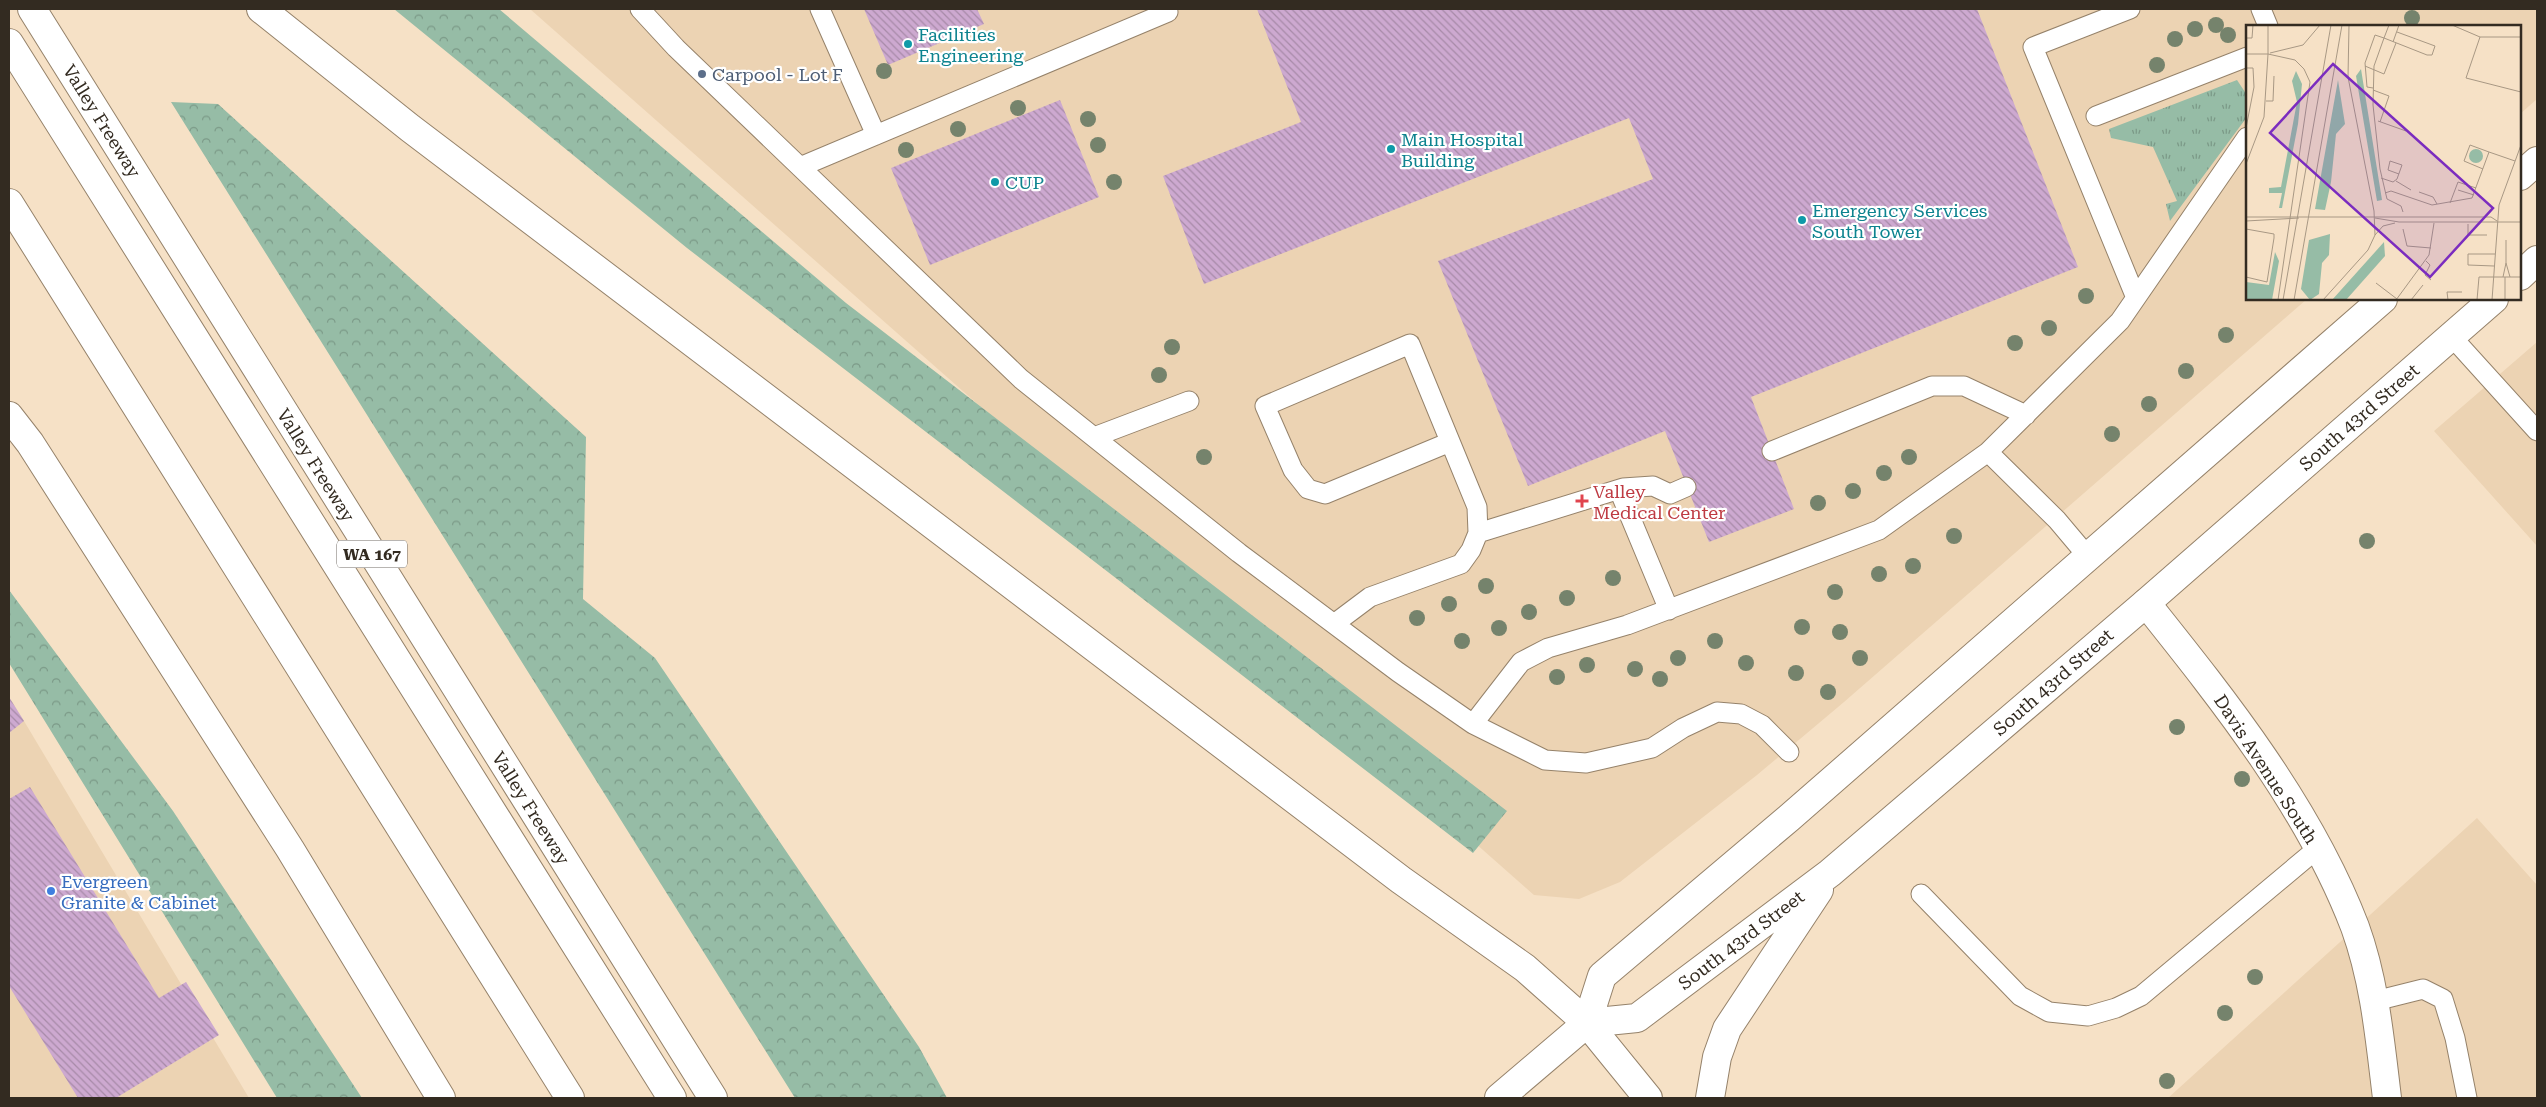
<svg xmlns="http://www.w3.org/2000/svg" width="2546" height="1107" viewBox="0 0 2546 1107" font-family="'Roboto Serif',serif">
	<defs>
		<pattern id="grass-tufts" width="24" height="20" patternUnits="userSpaceOnUse" patternTransform="scale(1.25)"><rect width="24" height="20" fill="#96bca6"/><path d="M3 7l-1-3M5 7V3M7 7l1-3M15 17l-1-3M17 17v-4M19 17l1-3" fill="none" stroke="#7b9987"/></pattern>
		<pattern id="forest-crowns" width="20" height="18" patternUnits="userSpaceOnUse" patternTransform="scale(1.25)"><rect width="20" height="18" fill="#96bca6"/><path d="M2 6a3 3 0 1 1 6 0M12 15a3 3 0 1 1 6 0" fill="none" stroke="#7b9987"/></pattern>
		<pattern id="building-back-hatch" width="6" height="6" patternUnits="userSpaceOnUse" patternTransform="scale(1.25)"><rect width="6" height="6" fill="#cda9d0"/><path d="M-1 5l2 2M0 0l6 6M5-1l2 2" fill="none" stroke="#a78aa8"/></pattern>
	</defs>
	<rect width="100%" height="100%" fill="#f6e1c6"/>
	<path fill="#ecd3b3" d="M530 9H2537V99L2520 114V26H2247V299H2307L1844 702 1757 775 1620 882 1579 899 1534 895Z
		M2537 342V546L2434 431Z
		M9 697 24 721 249 1098H9Z
		M2477 818 2537 885V1098H2168Z"/>
	<path fill="url(#grass-tufts)" d="M2237 80 2247 95V117L2170 221 2166 204 2177 201 2153 147 2111 138 2109 129Z"/>
	<path fill="url(#forest-crowns)" d="M394 9H499L846 303 1507 811 1473 853 687 248Z
		M171 102 218 104 586 437 583 599 655 658 919 1047 947 1098H795Z
		M9 590 173 811 362 1098H277L9 663Z"/>
	<path fill="url(#building-back-hatch)" d="M864 9H977L984 24 888 65Z
		M1257 9H1977L2078 267 1751 397 1794 509 1709 542 1665 431 1528 486 1438 261 1653 179 1629 118 1204 284 1163 176 1301 122Z
		M1060 100 1099 197 930 265 891 168Z
		M9 697 24 721 9 733Z
		M30 787 159 998 186 982 219 1035 116 1098H78L9 986V799Z"/>
	<g fill="none" stroke-linecap="round" stroke-linejoin="round">
		<g stroke="#95826a" stroke-width="21">
			<path id="service" d="M640 9 676 48 1021 379 1239 553 1398 672 1473 724 1545 760 1586 763 1652 748 1683 728 1717 712 1741 714 1762 725 1789 752
				M820 9 876 135
				M2130 9 2033 47 2136 298
				M2261 9 2268 26
				M2096 116 2247 57
				M800 167 1168 12
				M2452 337 2537 431
				M1094 437 1189 401
				M1772 451 1932 386H1964L2026 415
				M1988 452 2057 520 2089 558
				M1619 490 1669 610
				M1478 533 1623 488 1653 486 1670 494 1686 487
				M1334 624 1370 597 1461 564 1471 550 1478 533 1477 507 1410 344 1265 406 1293 470 1308 489 1325 494 1450 442
				M1473 724 1521 662 1548 648 1627 625 1879 530 1988 452 2120 321 2247 137
				M1921 894 2020 996 2049 1012 2088 1016 2116 1008 2141 996 2318 848
				M2375 1001 2423 989 2443 999 2455 1038 2467 1098"/>
		</g>
		<g stroke="#95826a" stroke-width="30">
			<path id="minor" d="M2146 603C2225 702 2309 807 2355 927 2375 982 2380 1041 2387 1098"/>
		</g>
		<g stroke="#95826a" stroke-width="30">
			<path id="secondary" d="M2520 176 2537 161
				M2520 276 2537 260
				M1587 1023 1637 1018 1830 873 2146 603 2494 299
				M1499 1098 1587 1023 1602 976 1789 818 2383 299
				M1710 1098 1717 1057 1727 1029 1819 890"/>
		</g>
		<g stroke="#95826a" stroke-width="30">
			<path id="motorway" d="M32 9 713 1098
				M261 9 410 128 1401 880 1525 968 1587 1023 1648 1098
				M9 43 672 1098
				M9 203 570 1098
				M9 416 30 443 290 849 441 1098"/>
		</g>
		<use href="#service" stroke="#fff" stroke-width="19"/>
		<use href="#minor" stroke="#fff" stroke-width="28"/>
		<use href="#secondary" stroke="#fff" stroke-width="28"/>
		<use href="#motorway" stroke="#fff" stroke-width="28"/>
	</g>
	<g fill="#75836c">
		<circle cx="2412" cy="18" r="8"/>
		<circle cx="2216" cy="25" r="8"/>
		<circle cx="2195" cy="29" r="8"/>
		<circle cx="2228" cy="35" r="8"/>
		<circle cx="2175" cy="39" r="8"/>
		<circle cx="2157" cy="65" r="8"/>
		<circle cx="884" cy="71" r="8"/>
		<circle cx="1018" cy="108" r="8"/>
		<circle cx="1088" cy="119" r="8"/>
		<circle cx="958" cy="129" r="8"/>
		<circle cx="1098" cy="145" r="8"/>
		<circle cx="906" cy="150" r="8"/>
		<circle cx="1114" cy="182" r="8"/>
		<circle cx="2086" cy="296" r="8"/>
		<circle cx="2049" cy="328" r="8"/>
		<circle cx="2226" cy="335" r="8"/>
		<circle cx="2015" cy="343" r="8"/>
		<circle cx="1172" cy="347" r="8"/>
		<circle cx="2186" cy="371" r="8"/>
		<circle cx="1159" cy="375" r="8"/>
		<circle cx="2149" cy="404" r="8"/>
		<circle cx="2112" cy="434" r="8"/>
		<circle cx="1204" cy="457" r="8"/>
		<circle cx="1909" cy="457" r="8"/>
		<circle cx="1884" cy="473" r="8"/>
		<circle cx="1853" cy="491" r="8"/>
		<circle cx="1818" cy="503" r="8"/>
		<circle cx="1954" cy="536" r="8"/>
		<circle cx="2367" cy="541" r="8"/>
		<circle cx="1913" cy="566" r="8"/>
		<circle cx="1879" cy="574" r="8"/>
		<circle cx="1613" cy="578" r="8"/>
		<circle cx="1486" cy="586" r="8"/>
		<circle cx="1835" cy="592" r="8"/>
		<circle cx="1567" cy="598" r="8"/>
		<circle cx="1449" cy="604" r="8"/>
		<circle cx="1529" cy="612" r="8"/>
		<circle cx="1417" cy="618" r="8"/>
		<circle cx="1802" cy="627" r="8"/>
		<circle cx="1499" cy="628" r="8"/>
		<circle cx="1840" cy="632" r="8"/>
		<circle cx="1462" cy="641" r="8"/>
		<circle cx="1715" cy="641" r="8"/>
		<circle cx="1678" cy="658" r="8"/>
		<circle cx="1860" cy="658" r="8"/>
		<circle cx="1746" cy="663" r="8"/>
		<circle cx="1587" cy="665" r="8"/>
		<circle cx="1635" cy="669" r="8"/>
		<circle cx="1796" cy="673" r="8"/>
		<circle cx="1557" cy="677" r="8"/>
		<circle cx="1660" cy="679" r="8"/>
		<circle cx="1828" cy="692" r="8"/>
		<circle cx="2177" cy="727" r="8"/>
		<circle cx="2242" cy="779" r="8"/>
		<circle cx="2255" cy="977" r="8"/>
		<circle cx="2225" cy="1013" r="8"/>
		<circle cx="2167" cy="1081" r="8"/>
	</g>
	<g fill="#0f9aa8" stroke="#fff" stroke-width="2">
		<circle cx="908" cy="44" r="5"/>
		<circle cx="1391" cy="149" r="5"/>
		<circle cx="995" cy="182" r="5"/>
		<circle cx="1802" cy="220" r="5"/>
	</g>
	<circle fill="#5c6f8a" stroke="#fff" stroke-width="2" cx="702" cy="74" r="5"/>
	<path fill="#e0444e" stroke="#fff" stroke-width="2" d="M1579.5 493.5h5v5h5v5h-5v5h-5v-5h-5v-5h5z"/>
	<circle fill="#3f7fe0" stroke="#fff" stroke-width="2" cx="51" cy="891" r="5"/>
	<g text-anchor="middle" dominant-baseline="central" stroke-width="4.5" stroke-linejoin="round" paint-order="stroke">
		<rect fill="#fff" stroke="#706b64" stroke-width="1" x="337" y="540.5" width="70" height="27" rx="4"/>
		<g font-size="16" font-weight="bold" fill="#332b21">
			<text x="372" y="554">WA 167</text>
		</g>
		<g font-size="18" fill="#0d838f" stroke="#fff" text-anchor="start">
			<text x="918" y="34">Facilities<tspan x="918" dy="21">Engineering</tspan></text>
			<text x="1401" y="139">Main Hospital<tspan x="1401" dy="21">Building</tspan></text>
			<text x="1005" y="182">CUP</text>
			<text x="1812" y="210">Emergency Services<tspan x="1812" dy="21">South Tower</tspan></text>
		</g>
		<g font-size="18" fill="#4e5e75" stroke="#fff" text-anchor="start">
			<text x="712" y="74">Carpool - Lot F</text>
		</g>
		<g font-size="18" fill="#332b21" stroke="#fff">
			<text transform="translate(102 121) rotate(58)">Valley Freeway</text>
			<text transform="translate(2359 417) rotate(-41)">South 43rd Street</text>
			<text transform="translate(316 465) rotate(58)">Valley Freeway</text>
			<text transform="translate(2053 682) rotate(-41)">South 43rd Street</text>
			<text transform="translate(2266 769) rotate(57)">Davis Avenue South</text>
			<text transform="translate(531 808) rotate(58)">Valley Freeway</text>
			<text transform="translate(1741 940) rotate(-37)">South 43rd Street</text>
		</g>
		<g font-size="18" fill="#be3a42" stroke="#fff" text-anchor="start">
			<text x="1593" y="491">Valley<tspan x="1593" dy="21">Medical Center</tspan></text>
		</g>
		<g font-size="18" fill="#366cbe" stroke="#fff" text-anchor="start">
			<text x="61" y="881">Evergreen<tspan x="61" dy="21">Granite &amp; Cabinet</tspan></text>
		</g>
	</g>
	<g transform="translate(2246 25)">
		<rect width="275" height="275" fill="#f6e1c6"/>
		<path d="M223 131a7 7 0 1 1 14 0a7 7 0 1 1-14 0Z" fill="#96bca6"/>
		<path d="M115 44 136 175 131 176 110 51ZM50 46 56 59 52 99 36 183H33L36 168H23V163L35 162 51 77 46 56ZM92 55 99 99 90 109 85 157 79 185 69 184ZM84 209 83 230 76 238 73 269 64 275 55 264 63 215ZM138 217 139 231 100 275H86ZM29 227 33 236 26 275H0V257L23 260Z" fill="#96bca6"/>
		<path fill="none" stroke="#a89884" stroke-width="1" d="M206 0 234 12H275M151 7 189 21 186 30H181L138 13 128 41 127 80 134 144 141 174 155 181 157 187M234 12 220 53 275 67M0 13H6L7 0M147 17 153 0M24 28 57 20 74 0M0 29H22L18 92 0 139M22 29V0M22 29 49 35 58 44 64 57 32 275M119 41 138 49 150 18M0 43H7L8 62 0 103M127 63 121 62 119 38 129 10 138 13 143 0M127 65 143 71 134 97M20 76H27L28 51M132 96 160 106M237 144 218 136 224 120 243 127M135 153 147 157 151 154 156 140 144 136 142 145 153 149M150 156 165 165M212 165 228 170M173 167 187 172 191 179M139 168 145 166 186 180 226 173 243 127 269 136M204 178 212 157 230 163M0 192H245L251 196M129 193 153 197H275M0 196 53 193M222 199V210H241M0 204 28 209V213L21 257 0 252M157 204 161 221 185 223M129 210 137 201 149 198M260 215V238M180 236 184 240 179 250 185 255M248 241 222 240V229H249M257 252 260 238 264 252M130 258 151 274M37 275 85 0M48 275 96 0M77 275 122 225 129 210 128 186 102 52 103 0M150 275 183 230 188 198M165 275 177 260M202 275 201 267H216M231 275 233 252H275M246 275 253 180 275 120M259 275V252"/>
		<path fill="#7b2cbf" fill-opacity="0.15" stroke="#7b2cbf" stroke-width="2.5" d="M87 39 247 183 184 252 24 108Z"/>
		<rect width="275" height="275" fill="none" stroke="#332b21" stroke-width="2.5"/>
	</g>
	<rect width="2546" height="1107" fill="none" stroke="#332b21" stroke-width="20"/>
</svg>
